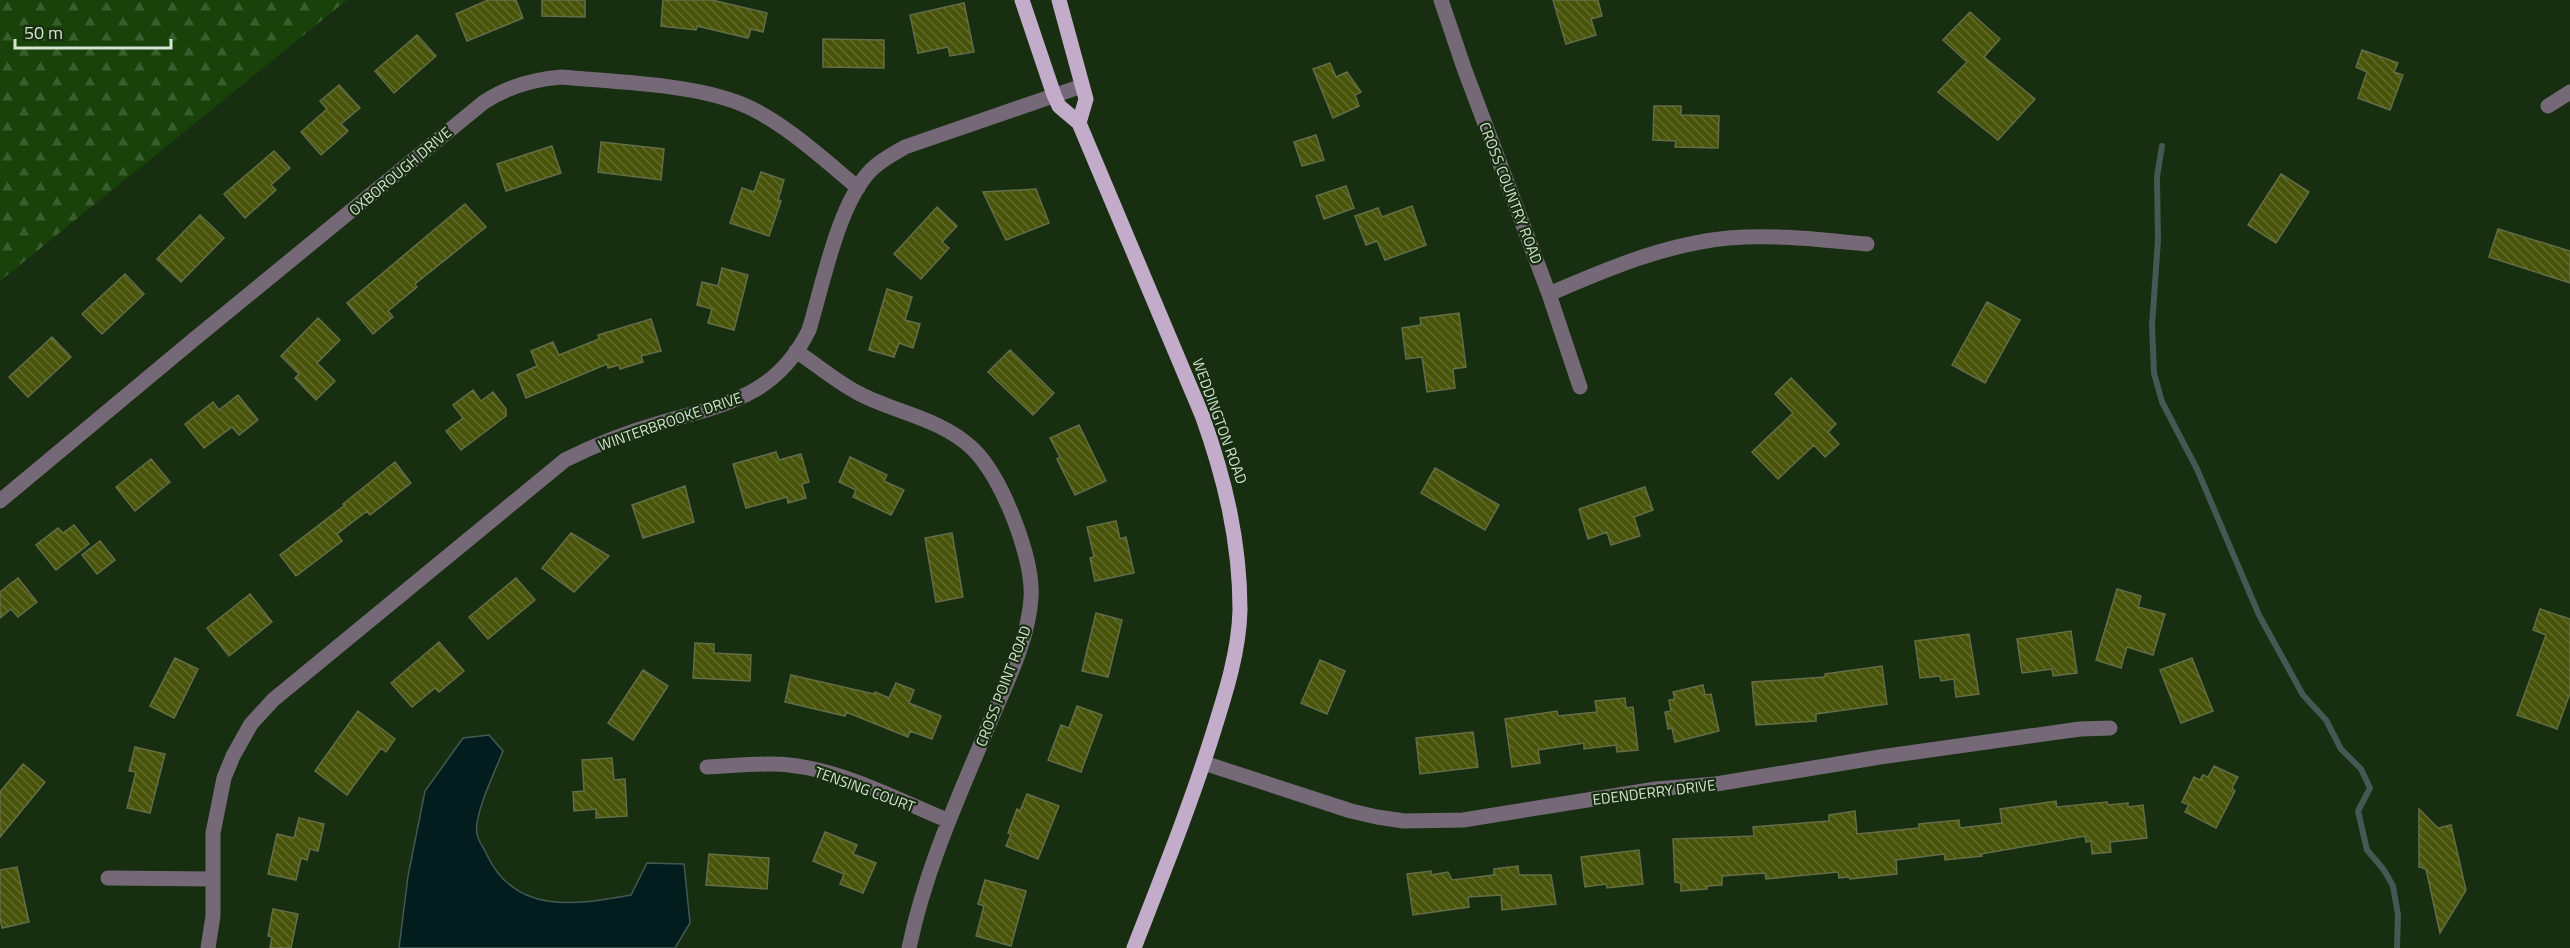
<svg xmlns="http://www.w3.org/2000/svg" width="2570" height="948" viewBox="0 0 2570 948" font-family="'Titillium Web',sans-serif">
	<defs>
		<pattern id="forest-firs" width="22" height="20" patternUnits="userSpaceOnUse" patternTransform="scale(1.5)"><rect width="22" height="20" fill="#18420a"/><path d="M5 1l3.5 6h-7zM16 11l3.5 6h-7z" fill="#395d2d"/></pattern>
		<pattern id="building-back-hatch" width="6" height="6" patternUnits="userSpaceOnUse" patternTransform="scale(1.5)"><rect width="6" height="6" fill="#475409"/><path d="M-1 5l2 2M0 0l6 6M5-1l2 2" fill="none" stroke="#616c2c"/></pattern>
	</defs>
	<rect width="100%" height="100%" fill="#172e11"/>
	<path fill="url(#forest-firs)" d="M0 0H347L0 281Z"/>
	<path fill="#031d1e" stroke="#425954" stroke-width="1.5" d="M489 735 503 751C496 769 473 816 477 834 478 841 484 848 487 855 515 915 576 905 631 895L647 863 684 864 690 923 675 948H399L408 876 425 791 463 738Z"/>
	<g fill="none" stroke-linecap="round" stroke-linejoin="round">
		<path stroke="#425954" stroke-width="6" d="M2162 146 2157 177 2158 240 2152 326 2154 373 2162 402 2197 469 2259 615 2303 695 2326 720 2341 749 2361 769 2370 788 2358 811 2367 850 2384 870 2393 886 2398 915 2397 948"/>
	</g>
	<path fill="url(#building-back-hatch)" stroke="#646d47" stroke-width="1.5" d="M488 0H516L523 18 467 41 456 14Z
		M542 0H585V17L542 16Z
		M663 0H712L767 13 763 32 751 29 748 38 697 26 696 30 661 26Z
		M1553 0H1598L1602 16 1591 19 1596 35 1566 44Z
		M964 3 974 52 950 56 948 47 918 53 910 15Z
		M1970 12 2000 39 1984 57 2035 99 1998 140 1938 92 1967 62 1943 40Z
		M417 35 436 56 394 93 375 71Z
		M823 39 884 40V68L823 67Z
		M2362 50 2398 63 2394 72 2403 75 2390 110 2358 98 2367 72 2356 67Z
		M1330 63 1336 77 1347 72 1361 92 1355 95 1359 106 1333 118 1313 69Z
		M339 85 360 108 341 124 348 131 321 155 301 132 327 109 320 101Z
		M1654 106H1681V115L1719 116 1718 148 1675 147 1676 141 1653 140Z
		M1316 135 1324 160 1302 166 1294 142Z
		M601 142 664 149 661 180 598 172Z
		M552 146 561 173 506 191 497 164Z
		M274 151 290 168 271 185 276 190 245 218 224 194Z
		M761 172 784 180 778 200 781 201 769 236 730 223 742 188 754 192Z
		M2281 174 2309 192 2276 243 2248 225Z
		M1346 186 1354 208 1324 219 1316 196Z
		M1036 189 1049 223 1006 240 983 192Z
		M465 204 486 227 415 284 417 287 388 311 393 317 373 334 347 303Z
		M1412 206 1426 245 1385 260 1377 241 1366 245 1355 216 1378 208 1382 217Z
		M937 207 957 226 942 242 949 248 921 279 894 254Z
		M200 215 224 238 181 282 157 259Z
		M2498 229 2570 251V283L2489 257Z
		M722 268 748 275 734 330 708 323 712 309 697 305 702 282 718 286Z
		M125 274 144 294 102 334 82 314Z
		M887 289 912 297 905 320 920 324 913 348 899 343 894 357 869 350Z
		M1987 302 2020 320 1985 383 1952 365Z
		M1459 313 1466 367 1453 369 1455 388 1427 392 1422 357 1406 359 1402 328 1421 325 1420 318Z
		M318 318 340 340 317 363 335 381 316 400 295 378 299 374 281 356Z
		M651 319 661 351 641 356 643 362 620 369 619 365 608 368 607 364 526 398 517 375 537 366 531 351 553 342 559 355 599 339 598 335Z
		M52 337 71 357 28 397 9 377Z
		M1010 350 1054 393 1033 415 988 372Z
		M1791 378 1836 424 1828 432 1839 444 1825 457 1814 445 1778 479 1752 452 1793 413 1775 394Z
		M473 390 481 401 493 392 506 409V416L461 450 446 431 463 418 453 405Z
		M238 395 258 420 239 435 232 427 204 448 185 424 213 402 219 410Z
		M1079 425 1106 481 1075 495 1057 459 1060 457 1050 438Z
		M776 452 779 460 801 454 809 482 802 484 806 498 788 503 787 497 746 508 733 464Z
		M850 457 887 475 884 481 904 490 891 515 853 497 856 490 839 482Z
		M151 459 170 482 135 511 116 487Z
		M395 462 411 483 370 515 367 511 337 534 342 541 296 576 280 555 345 505 343 504Z
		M1435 468 1499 505 1485 530 1421 493Z
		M685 486 694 522 643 538 632 505Z
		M1645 487 1653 510 1634 517 1640 536 1611 545 1607 532 1588 539 1579 509Z
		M1116 521 1120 539 1126 537 1134 573 1095 581 1090 558 1094 557 1087 527Z
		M74 525 89 544 56 570 36 545 58 528 63 533Z
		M571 533 609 556 574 592 542 568Z
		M952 533 963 597 936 602 925 538Z
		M100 541 115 560 97 574 82 555Z
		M18 578 37 602 18 617 11 609 0 618V592Z
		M516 578 535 600 488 639 469 617Z
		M2117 589 2141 596 2138 607 2165 614 2153 655 2127 647 2121 668 2096 660Z
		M250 594 272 622 229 656 207 628Z
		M2540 609 2570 619V693L2557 729 2517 715 2546 635 2533 630Z
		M1096 613 1122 620 1108 677 1082 671Z
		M2071 631 2077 673 2053 676 2052 669 2022 673 2017 639Z
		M1969 634 1979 694 1956 697 1954 679 1941 681 1940 676 1920 678 1915 641Z
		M439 642 464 671 439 692 435 688 412 707 391 683Z
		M695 643 714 644V653L751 655 750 681 693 678Z
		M175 658 198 669 174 718 150 706Z
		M2192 658 2213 711 2181 723 2160 670Z
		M1320 660 1345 671 1327 714 1301 703Z
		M1882 666 1887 704 1816 714V721L1756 725 1752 682 1825 677V674Z
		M643 670 668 686 633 740 608 723Z
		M791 675 874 694 875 692 889 698 896 683 914 690 909 703 941 716 932 739 910 731 908 737 846 712 845 716 785 702Z
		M1703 685 1705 695 1711 694 1719 731 1675 742 1672 728 1668 729 1665 712 1671 711 1669 700 1675 699 1673 692Z
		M1625 698 1626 708 1633 707 1638 750 1617 752 1616 745 1584 749V743L1538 750 1540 763 1512 767 1505 719 1557 711 1558 716 1597 712 1595 701Z
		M1077 706 1102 715 1081 772 1048 760 1061 725 1069 728Z
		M358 711 395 739 386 752 381 748 347 795 315 771Z
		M1473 732 1478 767 1420 774 1416 738Z
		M135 747 165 754 150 813 127 808 136 772 129 771Z
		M612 758 614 780 625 779 627 816 596 818V809L574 811 573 792 584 791 582 760Z
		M23 764 45 782 0 837V792Z
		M2214 766 2238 777 2232 788 2235 791 2216 828 2185 812 2189 805 2182 802 2194 777 2200 780 2203 775 2208 777Z
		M1027 794 1059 806 1038 859 1006 846 1011 834 1008 833 1017 809 1020 811Z
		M2056 801 2057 807 2107 802 2108 805 2128 803V807L2143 805 2147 838 2110 842 2111 852 2092 854 2091 841 2086 842 2085 836 1981 854 1982 856 1945 860 1944 854 1896 860 1897 874 1850 879 1849 877 1839 878 1838 872 1766 879 1765 873 1722 876V885L1707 886V889L1681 891V883L1675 882 1673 839 1754 836 1753 827 1829 821V815L1855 811 1857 834 1919 828V824L1959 820 1960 828 2002 823 2000 809Z
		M2419 809 2438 828 2451 825 2466 890 2440 933 2426 869 2419 867Z
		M299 818 324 824 318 851 310 849 307 860 301 858 296 880 268 874 277 834 294 838Z
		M825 832 857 845 853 854 876 863 863 893 840 884 844 874 813 861Z
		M1639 850 1643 884 1607 888 1606 884 1585 887 1581 857Z
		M709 854 769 858 767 889 706 885Z
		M1518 866 1519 875H1551L1556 904 1502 910 1501 895 1468 897 1469 907 1413 915 1407 874 1431 871V875L1448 872 1452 880 1494 875V869Z
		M17 867 29 922 2 928 0 918V870Z
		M985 880 1026 891 1011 946 976 936 984 906 978 904Z
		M273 909 298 914 291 948H270L272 937 268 936Z"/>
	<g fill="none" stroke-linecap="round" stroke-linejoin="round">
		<path stroke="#756978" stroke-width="15" d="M1441 0 1464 68 1549 294 1580 387
			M2548 106 2570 92
			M1549 294C1607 269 1665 244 1729 238 1775 234 1821 240 1867 244
			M796 351C817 365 838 383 860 394 897 413 942 419 973 449 1002 477 1034 559 1031 598 1028 642 1006 683 990 722 959 796 925 870 909 948
			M0 501 192 341 484 102C509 86 533 79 562 77 615 82 691 84 739 103 779 118 825 160 858 188
			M1204 763 1351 811 1377 817 1404 821 1463 820 1656 789 1716 784 1880 757 2080 729 2110 728
			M707 767C734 766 762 762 789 765 845 771 898 800 949 821
			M108 878 212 879
			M208 948 213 916V833L224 778 233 756 251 724 273 700 565 460C595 445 628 432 660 423 725 404 776 397 809 330 823 284 838 204 871 170 881 160 893 154 905 147L1082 86"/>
		<path stroke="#c3acc9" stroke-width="15" d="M1022 0 1054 95 1059 106 1079 123 1202 415C1225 479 1240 542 1240 610 1239 651 1226 692 1214 730 1191 804 1162 876 1134 948
			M1059 0 1086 99 1079 123"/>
	</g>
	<g text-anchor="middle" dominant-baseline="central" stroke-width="4.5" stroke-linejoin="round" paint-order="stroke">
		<g font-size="15" fill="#d5e4d2" stroke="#172e11">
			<text transform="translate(400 171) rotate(-40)">OXBOROUGH DRIVE</text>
			<text transform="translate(1511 193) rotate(69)">CROSS COUNTRY ROAD</text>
			<text transform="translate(670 421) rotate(-19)">WINTERBROOKE DRIVE</text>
			<text transform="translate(1220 421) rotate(70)">WEDDINGTON ROAD</text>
			<text transform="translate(1003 686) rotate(-69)">CROSS POINT ROAD</text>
			<text transform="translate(865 789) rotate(20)">TENSING COURT</text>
			<text transform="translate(1654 792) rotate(-7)">EDENDERRY DRIVE</text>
		</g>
	</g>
	<path d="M15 39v9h156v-9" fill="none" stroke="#d5e4d2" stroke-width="3"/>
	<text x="24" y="39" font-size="18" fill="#d5e4d2" stroke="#172e11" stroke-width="4.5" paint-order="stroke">50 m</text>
</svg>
